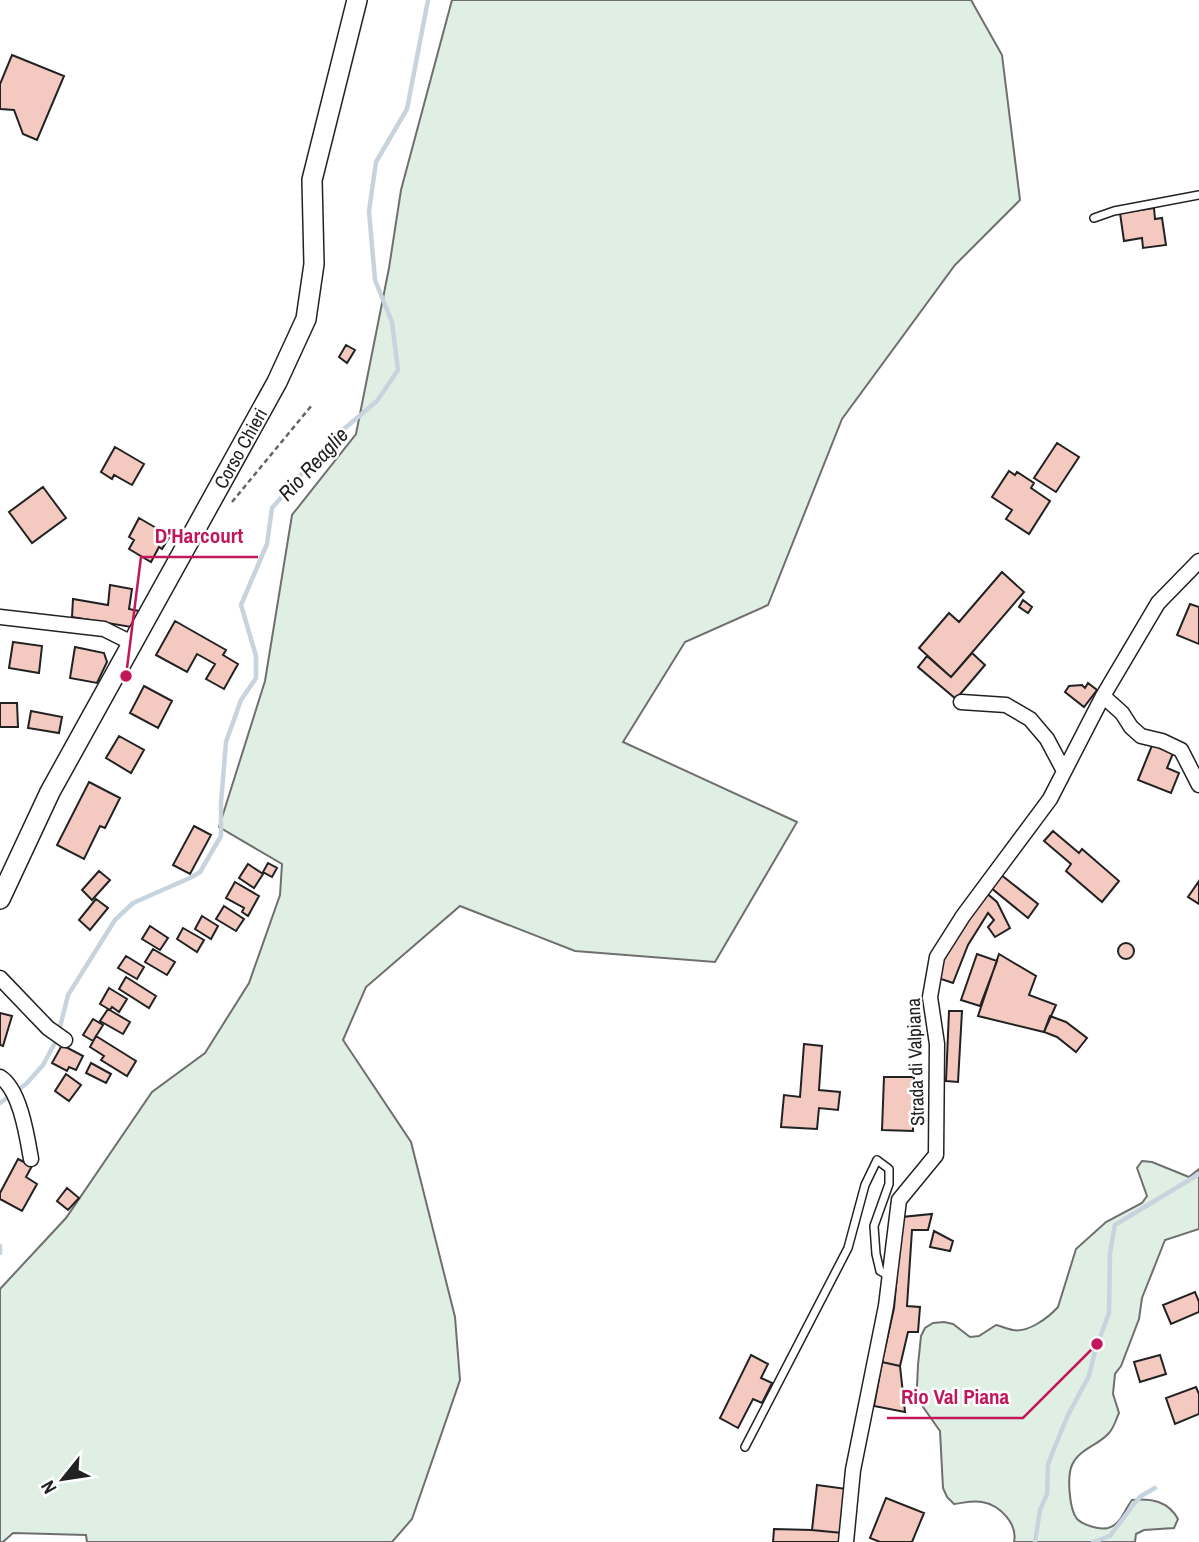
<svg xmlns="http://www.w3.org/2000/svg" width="1199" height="1542" viewBox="0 0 1199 1542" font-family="'Archivo Narrow',sans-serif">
	<rect width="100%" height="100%" fill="#fff"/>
	<path fill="#e0efe3" stroke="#6f6f6f" stroke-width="2" d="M452 0H971L1002 55 1020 200 955 265 842 419 768 605 685 642 623 742 797 822 715 962 575 951 460 906 366 987 343 1040 411 1142 455 1317 460 1380 412 1519 392 1542H87L86 1535 13 1533 3 1542H0V1289L66 1218 152 1092 205 1053 249 983 280 895 282 864 219 827 265 681 292 515 356 434 389 268 401 190Z
		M1142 1161 1152 1162 1189 1177 1199 1169V1229L1165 1240 1142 1298 1139 1319 1121 1366 1115 1374 1113 1394 1119 1413C1116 1419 1114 1428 1109 1433 1099 1445 1079 1449 1072 1465 1067 1476 1069 1509 1077 1519 1083 1525 1099 1530 1108 1528 1122 1524 1124 1510 1132 1500 1151 1498 1168 1501 1178 1519L1174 1528 1144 1530 1136 1534 1135 1542H1014C1018 1524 1000 1505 982 1502 973 1500 963 1503 954 1504L947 1497 943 1488 940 1431 921 1404 917 1386 918 1365 921 1336 925 1328 933 1323 944 1322 953 1324 970 1337 979 1336 996 1325C1001 1326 1007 1329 1013 1330 1028 1333 1048 1318 1058 1307L1076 1249 1106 1222 1142 1203 1147 1196 1137 1168Z"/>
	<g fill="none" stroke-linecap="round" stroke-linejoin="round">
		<path stroke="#c7d3dd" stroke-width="4.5" d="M0 1103 26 1084 43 1065 57 1039 68 995 115 920 133 903 192 877 200 872 221 836V803L226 742 241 700 256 678V656L241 605 267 544 272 508 332 439 377 401 398 370 392 322 375 280 369 211 376 162 407 109 428 0
			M0 1246V1253
			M1035 1542 1040 1510 1047 1494 1048 1465 1053 1451 1068 1415 1089 1376 1095 1351 1109 1313 1110 1252 1115 1225 1199 1174
			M1093 1542 1110 1536 1134 1504 1141 1496 1155 1488"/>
	</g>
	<path fill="#f3c9c0" stroke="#222" stroke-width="2" d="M12 55 64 76 37 140 23 134 14 110 0 109V84Z
		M1154 208 1155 219 1162 218 1166 245 1143 248 1142 238 1124 241 1120 213Z
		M346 345 355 350 347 363 339 357Z
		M1057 443 1079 457 1056 492 1034 478Z
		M115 447 144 464 132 485 114 475 112 479 101 472Z
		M1009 471 1015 475 1017 472 1034 483 1031 488 1050 501 1029 534 1006 519 1012 510 992 497Z
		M43 487 66 518 32 543 9 512Z
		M139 518 170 536 162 549 159 547 151 562 129 549 134 540 129 537Z
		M1002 572 1024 592 951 677 919 648 949 613 959 622Z
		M110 585 132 589 129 609 139 611 131 627 72 617 73 599 108 605Z
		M1023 600 1032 607 1028 613 1019 607Z
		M1190 604 1199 607V644L1177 635Z
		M175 621 226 650 223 655 238 664 224 689 206 679 215 664 197 654 187 672 156 655Z
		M13 642 42 646 39 673 9 668Z
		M75 647 104 653 107 662 97 683 70 678Z
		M972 653 985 665 956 699 918 667 927 656 951 677Z
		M1088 683 1097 690 1084 707 1065 692 1069 686 1082 685 1085 688Z
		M144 686 172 701 158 728 130 713Z
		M0 703H17L18 727H0Z
		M31 711 62 717 59 733 28 728Z
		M119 736 144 750 131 773 106 758Z
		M1153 743 1174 751 1167 768 1179 773 1171 793 1138 780Z
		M89 782 120 798 105 828 100 826 84 859 57 845Z
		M194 826 211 835 190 874 173 865Z
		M1053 831 1079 853 1082 849 1119 881 1102 902 1066 871 1071 864 1044 841Z
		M268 863 277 868 272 877 263 872Z
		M248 864 263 874 254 888 239 878Z
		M99 871 110 880 92 900 82 890Z
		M1000 874 1038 904 1028 918 990 887Z
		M1199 881V904L1188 897Z
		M235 882 259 896 248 916 242 912 244 908 226 898Z
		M984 891 997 902 1010 928 995 937 988 927 994 920 988 913 968 945 953 983 935 977 952 937Z
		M96 899 108 908 90 930 79 920Z
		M224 906 244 919 236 931 216 919Z
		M202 916 218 926 211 939 195 929Z
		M150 926 168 938 160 950 142 939Z
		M183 928 204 940 197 952 177 939Z
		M1118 951a8 8 0 1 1 16 0a8 8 0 1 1-16 0Z
		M153 949 175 962 167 975 145 962Z
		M977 954 997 961 980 1006 961 1000Z
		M999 954 1036 976 1029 995 1056 1005 1044 1032 978 1016Z
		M126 956 144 967 137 979 118 968Z
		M126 977 156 996 149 1008 119 989Z
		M109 988 127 999 119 1012 112 1007 110 1010 100 1004Z
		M108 1009 130 1022 123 1034 100 1021Z
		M949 1011H962L958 1082 946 1081Z
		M0 1013 12 1016 3 1046 0 1045Z
		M1050 1016 1066 1022 1087 1038 1076 1052 1057 1037 1044 1032Z
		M93 1019 103 1025 93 1041 83 1035Z
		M96 1036 136 1061 127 1076 101 1060 104 1056 90 1047Z
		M804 1044 822 1046 819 1090 840 1092 838 1110 819 1108 817 1129 781 1127 784 1095 800 1097Z
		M62 1045 83 1056 76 1070 69 1067 67 1071 52 1063Z
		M91 1063 111 1074 106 1083 86 1073Z
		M66 1074 81 1085 69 1101 55 1091Z
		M884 1077H914L913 1131 882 1130Z
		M18 1159 32 1166 26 1177 37 1184 22 1211 0 1199V1193Z
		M67 1188 79 1198 68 1210 57 1201Z
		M932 1214 928 1230H912L907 1306 920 1307 918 1332H908L900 1366 882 1362 894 1308 902 1217Z
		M934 1231 953 1241 950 1251 930 1247Z
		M1195 1292 1199 1302V1312L1171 1324 1163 1305Z
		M751 1355 768 1364 761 1378 772 1383 762 1403 753 1399 738 1428 720 1418Z
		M1160 1355 1166 1374 1140 1382 1134 1362Z
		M882 1362 900 1366 905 1412 874 1406Z
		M1196 1387 1199 1394V1414L1175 1424 1166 1398Z
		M817 1485 847 1489 842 1533 812 1530Z
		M886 1498 924 1513 912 1542H880L870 1538Z
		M774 1529 812 1530 842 1533 841 1542H773Z"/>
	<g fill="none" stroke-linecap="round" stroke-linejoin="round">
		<g stroke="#222" stroke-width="10">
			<path id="service" d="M1094 218 1114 211 1199 195
				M745 1447 848 1248 865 1185 877 1160 889 1169V1184L874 1226 876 1254 880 1271 889 1276"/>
		</g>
		<g stroke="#222" stroke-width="17">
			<path id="minor" d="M0 617 104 629 132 643
				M1103 696 1122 713 1131 727 1141 736 1162 741 1181 750 1199 785
				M961 702 1006 705 1030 719 1047 739 1064 771
				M0 978 48 1028 65 1040
				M0 1077C20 1089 27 1136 31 1159
				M846 1542 853 1470 886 1306 899 1200 936 1155 937 1044 930 997 937 957 963 916 1050 799 1103 696 1158 603 1199 561"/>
		</g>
		<g stroke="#222" stroke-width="22">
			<g id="secondary">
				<path id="s1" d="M0 899 50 792 277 382 306 319 314 264 312 180 357 0"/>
			</g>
		</g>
		<path stroke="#646464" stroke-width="2.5" stroke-dasharray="5 3.5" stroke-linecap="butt" d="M232 502 312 405"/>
		<use href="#service" stroke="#fff" stroke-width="7"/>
		<use href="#minor" stroke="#fff" stroke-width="14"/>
		<use href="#secondary" stroke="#fff" stroke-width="19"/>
	</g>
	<g text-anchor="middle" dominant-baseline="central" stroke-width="5" stroke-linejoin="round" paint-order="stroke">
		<g font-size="19" fill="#222" stroke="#fff">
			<text stroke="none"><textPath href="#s1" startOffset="511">Corso Chieri</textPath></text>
			<text transform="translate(915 1062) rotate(-92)">Strada di Valpiana</text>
		</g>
		<g font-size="21" font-style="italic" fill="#222" stroke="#fff">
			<text transform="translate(313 464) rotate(-47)">Rio Reaglie</text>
		</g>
	</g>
	<path fill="none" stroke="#c2185b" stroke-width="2.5" d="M126 676L141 557H258M1097 1344L1023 1418H887"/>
	<g fill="#c2185b" stroke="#fff" stroke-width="2.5">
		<circle cx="126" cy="676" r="7"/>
		<circle cx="1097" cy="1344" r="7"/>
	</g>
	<g font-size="21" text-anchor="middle" font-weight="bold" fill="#c2185b" stroke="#fff" stroke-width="5" stroke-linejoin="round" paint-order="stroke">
		<text x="199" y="543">D'Harcourt</text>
		<text x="955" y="1404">Rio Val Piana</text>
	</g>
	<g transform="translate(63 1479) rotate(240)" stroke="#ffffff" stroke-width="5" paint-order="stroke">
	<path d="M0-5L12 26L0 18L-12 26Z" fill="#222222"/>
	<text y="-10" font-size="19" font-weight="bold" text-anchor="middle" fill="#222222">N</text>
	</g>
</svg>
